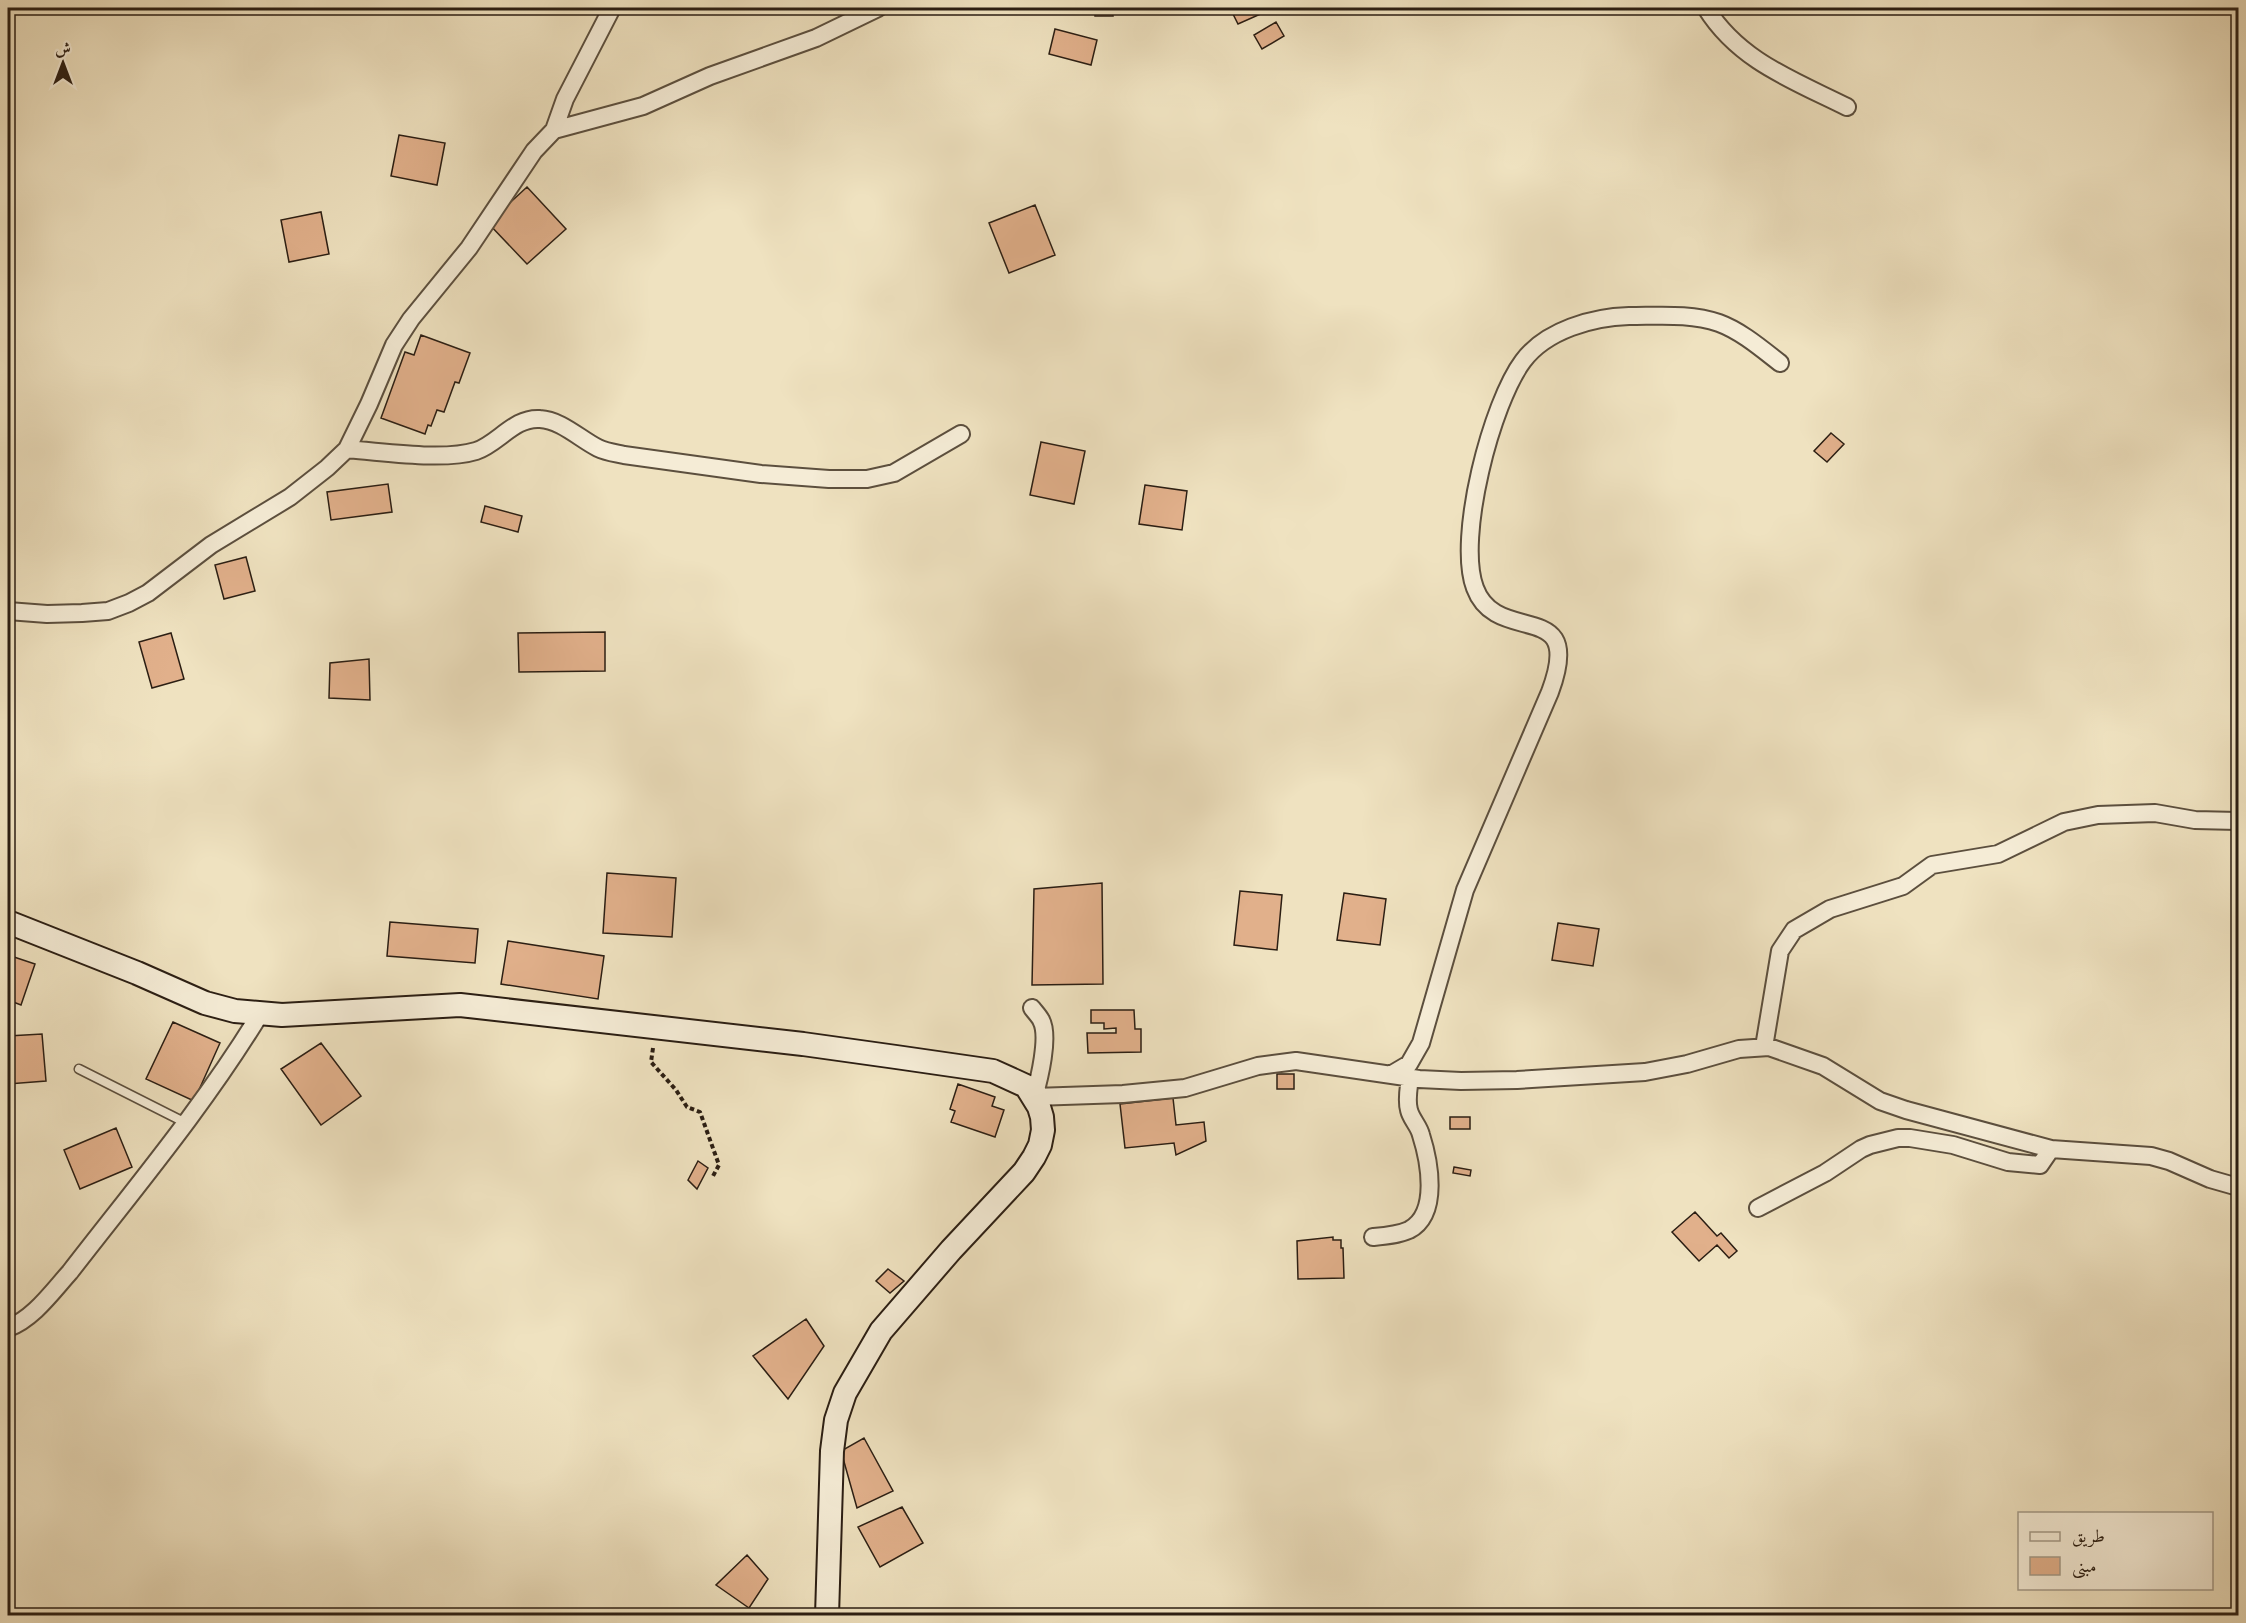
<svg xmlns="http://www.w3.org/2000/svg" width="2246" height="1623" viewBox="0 0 2246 1623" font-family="'Libre Bodoni',Amiri,serif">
	<rect width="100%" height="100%" fill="#efe2c0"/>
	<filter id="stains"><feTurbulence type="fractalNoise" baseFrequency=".00333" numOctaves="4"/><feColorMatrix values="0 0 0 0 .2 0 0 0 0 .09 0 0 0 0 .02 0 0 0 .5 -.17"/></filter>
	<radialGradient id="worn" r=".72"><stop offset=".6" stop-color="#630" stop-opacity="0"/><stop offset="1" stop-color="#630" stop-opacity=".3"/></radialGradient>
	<path fill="#e1b08b" stroke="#2b1e13" stroke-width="1.5" d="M1095 8H1112L1113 16H1095Z
		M1230 8H1274L1238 24Z
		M1276 22 1284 36 1262 49 1254 35Z
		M1055 29 1097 40 1091 65 1049 54Z
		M399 135 445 143 437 185 391 176Z
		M527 187 566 229 527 264 488 223Z
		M1035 205 1055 255 1009 273 989 223Z
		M321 212 329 254 289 262 281 220Z
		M421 335 470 353 459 383 455 382 444 412 437 410 431 426 428 425 425 434 381 418 405 352 414 355Z
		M1831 433 1844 444 1827 462 1814 451Z
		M1041 442 1085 451 1074 504 1030 495Z
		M388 484 392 512 331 520 327 492Z
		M1145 485 1187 491 1182 530 1139 524Z
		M485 506 522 516 518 532 481 522Z
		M246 557 255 591 224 599 215 565Z
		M605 632V671L519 672 518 633Z
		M171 633 184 679 152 688 139 642Z
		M369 659 370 700 329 698 330 663Z
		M607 873 676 878 672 937 603 933Z
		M1102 883 1103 984 1032 985 1034 889Z
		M1240 891 1282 895 1277 950 1234 945Z
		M1344 893 1386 899 1380 945 1337 940Z
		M390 922 478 929 475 963 387 956Z
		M1558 923 1599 929 1593 966 1552 960Z
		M508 941 604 956 598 999 501 984Z
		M8 955 35 964 21 1005 8 1000Z
		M1091 1010H1134L1135 1029H1141V1052L1088 1053 1087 1033H1116V1028L1104 1029V1023H1091Z
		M173 1022 220 1043 194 1101 146 1079Z
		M42 1034 46 1081 8 1084V1036Z
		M321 1043 361 1096 321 1125 281 1069Z
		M1277 1074H1294V1089H1277Z
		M958 1084 995 1097 992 1106 1004 1110 995 1137 951 1122 955 1111 950 1109Z
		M1173 1098 1176 1125 1204 1122 1206 1141 1176 1155 1174 1143 1125 1148 1120 1104Z
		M1450 1117H1470V1129H1450Z
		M116 1128 132 1167 80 1189 64 1150Z
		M698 1161 708 1168 697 1189 688 1180Z
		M1454 1167 1471 1170 1470 1176 1453 1173Z
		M1695 1212 1717 1236 1721 1233 1737 1251 1729 1258 1717 1245 1699 1261 1672 1232Z
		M1333 1237V1240H1341V1248H1343L1344 1278 1298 1279 1297 1241Z
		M888 1269 904 1281 890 1293 876 1281Z
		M806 1319 824 1346 788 1399 753 1356Z
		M864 1438 893 1491 857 1508 841 1451Z
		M902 1507 923 1543 880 1567 858 1527Z
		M747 1555 768 1579 749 1608 716 1585Z"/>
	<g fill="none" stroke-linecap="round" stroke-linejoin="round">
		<g stroke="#5c4f3e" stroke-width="11">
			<path id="lane" d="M79 1069 186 1123"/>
		</g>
		<g stroke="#5c4f3e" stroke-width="20">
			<path id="street" d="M1706 8C1739 61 1793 80 1847 107
				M554 130 565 99 612 8
				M347 449C381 452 444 461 476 451 498 444 514 417 540 419 561 420 580 439 598 448 606 452 615 453 624 455L761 474 829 479H867L894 473 961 434
				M8 611 47 614 82 613 108 611 129 603 148 593 211 545 290 497 327 468 347 449 369 404 394 345 411 319 469 248 534 151 554 130 643 106 710 76 816 38 878 8
				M1032 1008C1035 1012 1039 1016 1041 1020 1050 1036 1039 1080 1034 1097L1123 1094 1185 1088 1258 1066 1296 1061 1419 1079 1461 1081 1517 1080 1645 1072 1687 1064 1739 1049 1769 1047 1823 1066 1880 1101 1906 1110 2051 1149 2151 1156 2169 1161 2210 1179 2238 1187
				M1764 1047 1780 951 1794 930 1830 909 1903 886 1932 865 1998 854 2064 822 2098 815 2155 813 2195 820 2238 821
				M1392 1074 1409 1064 1421 1043 1465 890 1550 692C1586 595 1497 648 1475 588 1456 538 1492 402 1523 361 1546 330 1593 317 1629 316 1659 316 1691 313 1719 323 1741 331 1762 349 1780 363
				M1758 1208 1825 1173 1861 1149 1870 1145 1898 1138H1910L1953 1145 2008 1162 2040 1165 2051 1149
				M1373 1237C1385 1236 1398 1235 1409 1230 1440 1214 1429 1160 1421 1135 1419 1126 1411 1119 1409 1110 1406 1100 1409 1087 1410 1077
				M8 1328C33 1319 52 1292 70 1272 135 1188 204 1106 260 1014"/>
		</g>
		<g stroke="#2b1e13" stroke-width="26">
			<path id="secondary" d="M8 922 137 973 205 1003 235 1011 282 1015 460 1005 803 1044 896 1057 993 1071 1026 1086 1039 1107 1042 1117 1043 1130 1040 1145 1034 1157 1024 1172 951 1250 881 1331 845 1393 836 1420 832 1451 827 1616"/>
		</g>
		<path stroke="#2b1e13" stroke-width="4" stroke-dasharray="4.5 3" stroke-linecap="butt" d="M2238 505 2234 550 2238 557
			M653 1048 651 1062 676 1090 687 1107 700 1112 719 1165 713 1176"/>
		<use href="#lane" stroke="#f5ecd6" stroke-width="8"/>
		<use href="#street" stroke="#f5ecd6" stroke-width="16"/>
		<use href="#secondary" stroke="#f5ecd6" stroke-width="22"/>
	</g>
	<rect width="2246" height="1623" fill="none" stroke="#efe2c0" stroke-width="30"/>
	<rect x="9" y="9" width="2228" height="1605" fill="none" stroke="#2b1e13" stroke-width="3"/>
	<rect x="15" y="15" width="2216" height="1593" fill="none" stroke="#2b1e13" stroke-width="1.5"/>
	<rect x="2018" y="1512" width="195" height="78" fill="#f5ecd6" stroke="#a49a88" stroke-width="1.5"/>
	<rect x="2030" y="1532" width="30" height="9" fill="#f5ecd6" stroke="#a49a88" stroke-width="1.5"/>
	<text x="2072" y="1542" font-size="18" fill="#2b1e13">طريق</text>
	<rect x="2030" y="1557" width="30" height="18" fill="#e1b08b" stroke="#a49a88" stroke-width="1.5"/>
	<text x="2072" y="1572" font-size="18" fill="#2b1e13">مبنى</text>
	<g transform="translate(63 63)" stroke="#f5ecd6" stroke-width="4.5" paint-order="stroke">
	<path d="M0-4.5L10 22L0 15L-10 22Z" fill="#2b1e13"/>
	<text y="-9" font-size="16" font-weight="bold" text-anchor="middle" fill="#2b1e13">ش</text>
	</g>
	<rect width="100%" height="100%" filter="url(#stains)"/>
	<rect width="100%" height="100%" fill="url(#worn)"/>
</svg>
